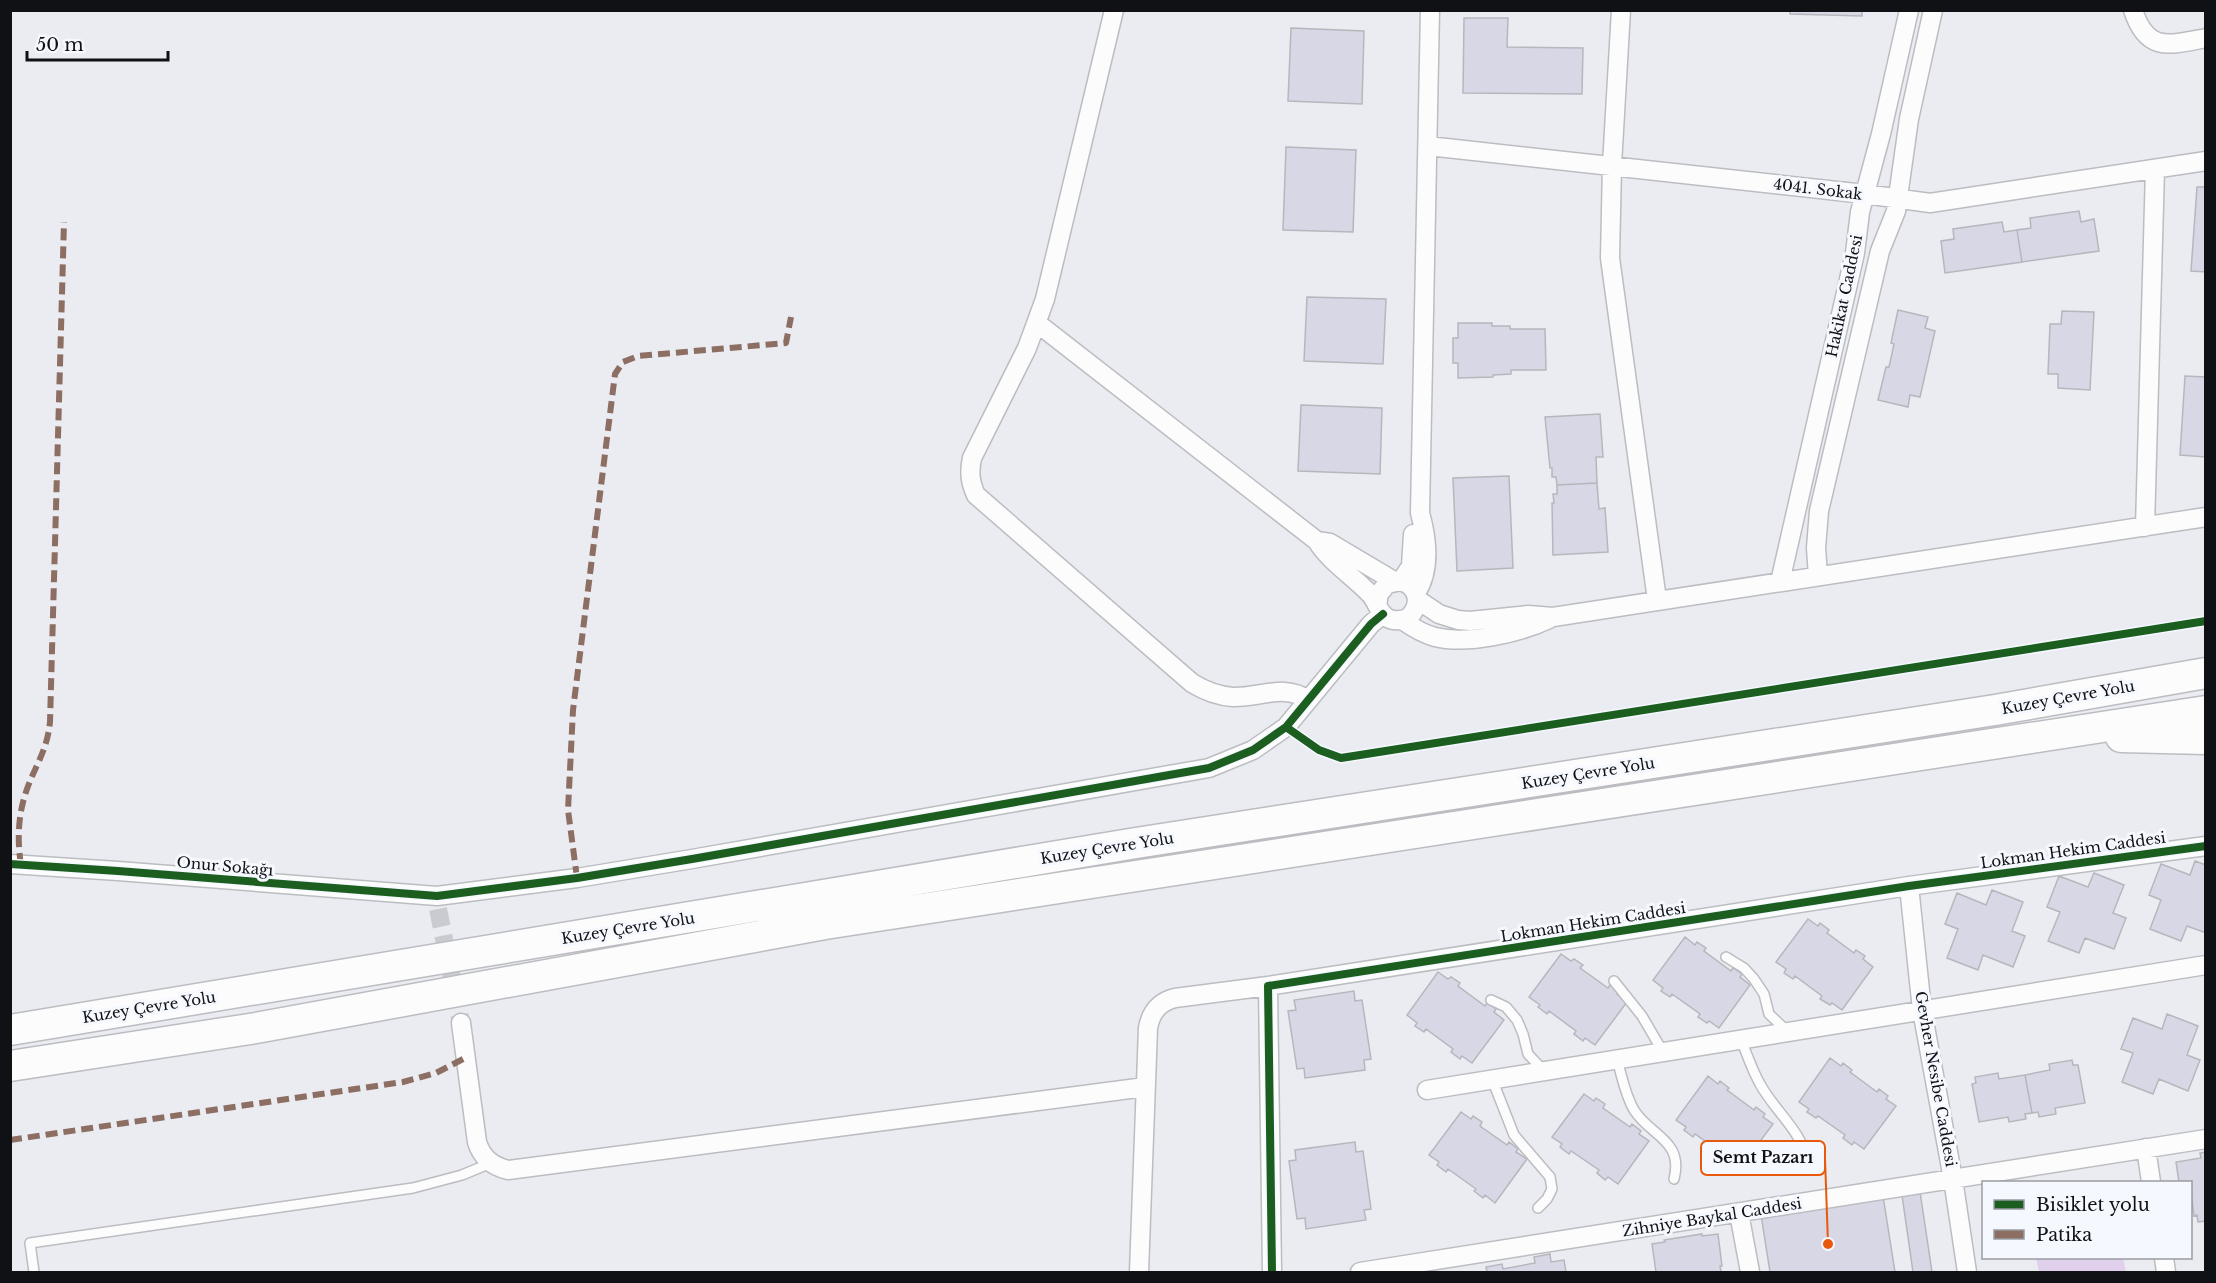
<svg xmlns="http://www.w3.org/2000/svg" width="2216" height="1283" viewBox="0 0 2216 1283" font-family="'Libre Baskerville',serif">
	<rect width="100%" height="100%" fill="#eaecf2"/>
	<path fill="#e0d0eb" d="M2036 1258H2123L2126 1272H2039Z"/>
	<path fill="#d7d7e5" stroke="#b6b7bc" stroke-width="1.5" d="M1790 10H1862V16L1790 14Z
		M1464 18H1508L1507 47 1583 48 1582 94 1463 93Z
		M1291 28 1364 31 1362 104 1288 101Z
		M1286 147 1356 150 1353 232 1283 230Z
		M2197 187H2206V272L2191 271Z
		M2079 211 2081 222 2094 219 2099 251 2022 262 2017 230 2031 228 2030 218Z
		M2002 222 2004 232 2017 230 2022 262 1945 273 1941 241 1954 239 1953 229Z
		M1307 297 1386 299 1383 364 1304 361Z
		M1898 310 1928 317 1925 328 1935 331 1920 397 1910 395 1908 407 1878 400 1886 367H1889L1894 344 1891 343Z
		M2062 311 2094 312 2090 390 2058 388V374H2048L2050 324H2061Z
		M1458 323H1492V326H1510V329H1545L1546 370H1511V374L1493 375V377L1458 378V363H1453V338H1458Z
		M2185 376 2206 377V457L2180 455Z
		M1301 405 1382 408 1380 474 1298 471Z
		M1600 414 1603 457H1596L1597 483 1557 485 1556 477H1552V468H1550L1545 417Z
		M1509 476 1513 568 1457 571 1453 478Z
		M1597 483 1599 509 1605 508 1608 552 1553 555 1552 503H1554L1553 494H1557V485Z
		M2195 861 2206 865V933L2187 926 2181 941 2150 929 2161 900 2149 895 2161 864 2190 875Z
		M2094 873 2124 885 2113 913 2126 918 2114 949 2085 938 2079 953 2048 941 2060 912 2047 907 2059 876 2088 887Z
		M1992 890 2023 902 2012 931 2025 936 2013 967 1983 955 1978 970 1947 958 1958 929 1945 924 1957 893 1986 905Z
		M1808 919 1818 926 1820 923 1829 930 1827 933 1854 953 1856 950 1865 956 1863 959 1873 967 1842 1010 1832 1003 1830 1005 1820 999 1822 996 1795 976 1793 979 1784 973 1786 969 1776 962Z
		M1685 937 1695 945 1697 942 1706 948 1704 951 1731 971 1733 968 1742 974 1740 977 1750 985 1719 1028 1709 1021 1707 1023 1698 1017 1700 1014 1672 994 1670 997 1661 991 1663 988 1653 980Z
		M1561 954 1571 961 1574 959 1583 965 1580 968 1608 988 1610 985 1619 991 1617 994 1627 1002 1595 1045 1585 1038 1583 1041 1574 1034 1576 1031 1549 1011 1547 1014 1538 1007 1540 1005 1529 997Z
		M1438 972 1448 979 1451 977 1460 983 1458 986 1485 1006 1487 1003 1496 1009 1494 1012 1504 1020 1472 1063 1462 1056 1460 1059 1451 1052 1453 1049 1426 1029 1424 1032 1415 1026 1417 1023 1407 1015Z
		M1354 991 1355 1001 1362 1000 1371 1059 1364 1060 1365 1070 1305 1078 1304 1068 1297 1069 1288 1011 1296 1010 1294 1000Z
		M2167 1014 2198 1026 2187 1055 2200 1060 2188 1091 2159 1079 2153 1094 2122 1082 2133 1053 2121 1049 2133 1018 2162 1029Z
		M1830 1058 1841 1066 1843 1063 1852 1070 1850 1072 1877 1092 1879 1089 1888 1096 1886 1099 1896 1106 1864 1149 1854 1142 1852 1145 1843 1138 1845 1135 1818 1116 1816 1118 1807 1112 1809 1109 1799 1102Z
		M2072 1060 2073 1065H2078L2085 1103 2055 1108 2056 1114 2039 1117 2038 1112 2032 1113 2025 1075 2050 1070 2049 1064Z
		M1998 1073 1999 1079 2025 1075 2032 1113 2025 1114 2026 1119 2009 1122 2008 1117 1979 1122 1972 1084 1976 1083 1975 1077Z
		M1708 1076 1718 1084 1720 1081 1729 1088 1727 1090 1754 1110 1756 1107 1765 1114 1763 1117 1773 1124 1741 1167 1731 1160 1729 1163 1720 1156 1722 1153 1695 1134 1693 1137 1684 1130 1686 1127 1676 1120Z
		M1584 1094 1594 1101 1596 1098 1605 1104 1603 1108 1630 1127 1632 1124 1641 1131 1639 1134 1649 1141 1618 1184 1608 1177 1605 1180 1597 1173 1599 1170 1571 1151 1569 1154 1560 1147 1562 1144 1552 1137Z
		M1461 1112 1471 1119 1473 1116 1482 1122 1480 1126 1507 1145 1509 1142 1518 1149 1516 1152 1527 1159 1495 1203 1485 1195 1483 1198 1474 1191 1476 1189 1448 1169 1446 1172 1437 1165 1439 1162 1429 1155Z
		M1355 1142 1356 1152 1363 1151 1371 1209 1364 1210 1366 1220 1306 1229 1305 1218 1297 1219 1289 1161 1296 1160 1295 1150Z
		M2206 1152V1221L2198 1222 2197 1215 2194 1216 2190 1182H2179L2176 1162 2201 1158 2200 1153Z
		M1919 1185 1932 1272H1913L1901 1188Z
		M1883 1196 1895 1272H1770L1761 1215Z
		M1702 1234V1236L1718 1234 1722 1266H1720L1721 1272H1656L1652 1244 1665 1242 1664 1240Z
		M1550 1254 1551 1262 1564 1260 1566 1272H1487L1486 1267 1502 1264 1503 1269 1535 1263 1534 1257Z"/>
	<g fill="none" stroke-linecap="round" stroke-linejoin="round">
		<path stroke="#c9cbd1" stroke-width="18" stroke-dasharray="18 9" stroke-linecap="butt" d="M438 909 461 1023"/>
		<g stroke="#bbbdc1" stroke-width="12">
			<path id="service" d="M1726 957 1744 968 1754 979 1764 994 1769 1014 1788 1032
				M1614 981 1642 1016 1663 1052
				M1491 1000 1506 1007 1517 1020 1523 1034 1528 1054 1544 1071
				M1741 1040C1747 1054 1752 1070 1760 1084 1774 1110 1800 1129 1808 1161
				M1617 1060C1622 1076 1625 1095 1634 1110 1650 1136 1684 1140 1674 1179
				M1492 1079 1514 1135 1550 1177 1552 1189 1547 1199 1538 1208
				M34 1272 30 1243 413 1188 462 1175 491 1163"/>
		</g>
		<g stroke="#bbbdc1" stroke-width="21">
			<path id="minor" d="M1114 10 1045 299 1027 348 972 458C969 472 970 482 976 495L1192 683C1205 691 1218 696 1233 697 1259 698 1285 683 1308 700
				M1621 10 1612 165 1610 258 1657 600
				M2133 10C2147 53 2169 45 2206 38
				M1428 146 1865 194 1930 203 2206 161
				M1037 323 1317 541C1328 560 1354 577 1370 594 1377 601 1378 612 1386 617 1393 622 1400 621 1408 618 1422 605 1419 587 1401 581L1387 584 1378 595V601
				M2145 527 2155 169
				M1317 541 1330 543 1394 581
				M1818 576 1816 548 1819 511 1880 251 1896 211 1909 119 1933 10
				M1401 581 1411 566 1413 534
				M1780 582 1855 253 1860 212 1881 134 1909 10
				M1416 593C1431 570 1427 538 1420 513L1430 10
				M1418 600 1439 614 1458 620 1470 621 1528 615 1553 617 2206 517
				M1402 620C1412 627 1423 634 1435 637 1468 645 1519 633 1549 619
				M10 864 118 871 437 896 577 878 692 859 1209 768 1253 750 1286 727 1371 624 1383 614
				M1909 886 1922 1010 1953 1179 1967 1272
				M461 1023 477 1142C482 1158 492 1166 508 1170L1145 1087
				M1427 1090 2206 965
				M2146 1148 2151 1182
				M1739 1213 1750 1272
				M2164 1258 2166 1272
				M1139 1272 1148 1028C1151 1012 1159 1002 1175 998L1268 986
				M1272 1272 1268 986 1909 886 2206 846
				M1360 1272 2206 1139"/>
		</g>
		<g stroke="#bbbdc1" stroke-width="33">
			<path id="trunk" d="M2121 737 2206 739
				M10 1030 1136 843 1995 710 2206 673
				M10 1066 256 1028 825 924 2206 711"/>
		</g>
		<use href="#service" stroke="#fcfcfd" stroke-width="9"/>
		<use href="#minor" stroke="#fcfcfd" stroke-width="18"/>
		<use href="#trunk" stroke="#fcfcfd" stroke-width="30"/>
		<path stroke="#8d6e63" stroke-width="6" stroke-dasharray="12 6" stroke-linecap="butt" d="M21 865C17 839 18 814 27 789 36 764 47 751 50 722L64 222
			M577 878 568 810 573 710 615 374 623 362 638 356 786 343 791 317
			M10 1140 403 1082 436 1073 465 1058"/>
		<g stroke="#f5f8fe" stroke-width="11">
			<path id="cycleway" d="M1286 727 1319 750 1341 758 2206 621
				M10 864 118 871 437 896 577 878 692 859 1209 768 1253 750 1286 727 1371 624 1383 614
				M1272 1272 1268 986 1909 886 2206 846"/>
		</g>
		<use href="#cycleway" stroke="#1b5e20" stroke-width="8"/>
	</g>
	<g text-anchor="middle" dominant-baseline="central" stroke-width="6" stroke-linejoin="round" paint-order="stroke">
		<g font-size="15" fill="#101115" stroke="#f5f8fe">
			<text transform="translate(1818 189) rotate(7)">4041. Sokak</text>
			<text transform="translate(1844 296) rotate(-78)">Hakikat Caddesi</text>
			<text transform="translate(2068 697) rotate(-10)">Kuzey Çevre Yolu</text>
			<text transform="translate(1588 773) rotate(-9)">Kuzey Çevre Yolu</text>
			<text transform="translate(1107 848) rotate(-9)">Kuzey Çevre Yolu</text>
			<text transform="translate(2073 850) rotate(-8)">Lokman Hekim Caddesi</text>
			<text transform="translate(225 866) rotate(5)">Onur Sokağı</text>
			<text transform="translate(1593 922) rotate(-9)">Lokman Hekim Caddesi</text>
			<text transform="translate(628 928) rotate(-9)">Kuzey Çevre Yolu</text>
			<text transform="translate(149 1007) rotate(-9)">Kuzey Çevre Yolu</text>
			<text transform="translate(1936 1079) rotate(80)">Gevher Nesibe Caddesi</text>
			<text transform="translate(1712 1217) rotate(-9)">Zihniye Baykal Caddesi</text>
		</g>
	</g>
	<path fill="none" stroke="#e8590c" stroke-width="2" d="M1828 1244L1825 1158"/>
	<circle fill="#e8590c" stroke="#f5f8fe" stroke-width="2" cx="1828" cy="1244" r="6"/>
	<rect fill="#f5f8fe" stroke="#e8590c" stroke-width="2" x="1701" y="1141" width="124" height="34" rx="6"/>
	<g font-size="16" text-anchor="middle" font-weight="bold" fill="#101115">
		<text x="1763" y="1163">Semt Pazarı</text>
	</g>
	<rect width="2216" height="1283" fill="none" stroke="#101115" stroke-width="24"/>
	<rect x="1982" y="1181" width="210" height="78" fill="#f5f8fe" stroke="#999ca1" stroke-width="1.5"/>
	<rect x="1994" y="1200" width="30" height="9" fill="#1b5e20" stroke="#999ca1" stroke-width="1.5"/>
	<text x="2036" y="1211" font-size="18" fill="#101115">Bisiklet yolu</text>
	<rect x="1994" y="1230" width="30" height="9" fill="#8d6e63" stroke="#999ca1" stroke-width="1.5"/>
	<text x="2036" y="1241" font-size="18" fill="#101115">Patika</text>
	<path d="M27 51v9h141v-9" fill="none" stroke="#101115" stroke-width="3"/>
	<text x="36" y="51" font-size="18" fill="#101115" stroke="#f5f8fe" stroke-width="4.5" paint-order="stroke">50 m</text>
</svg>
